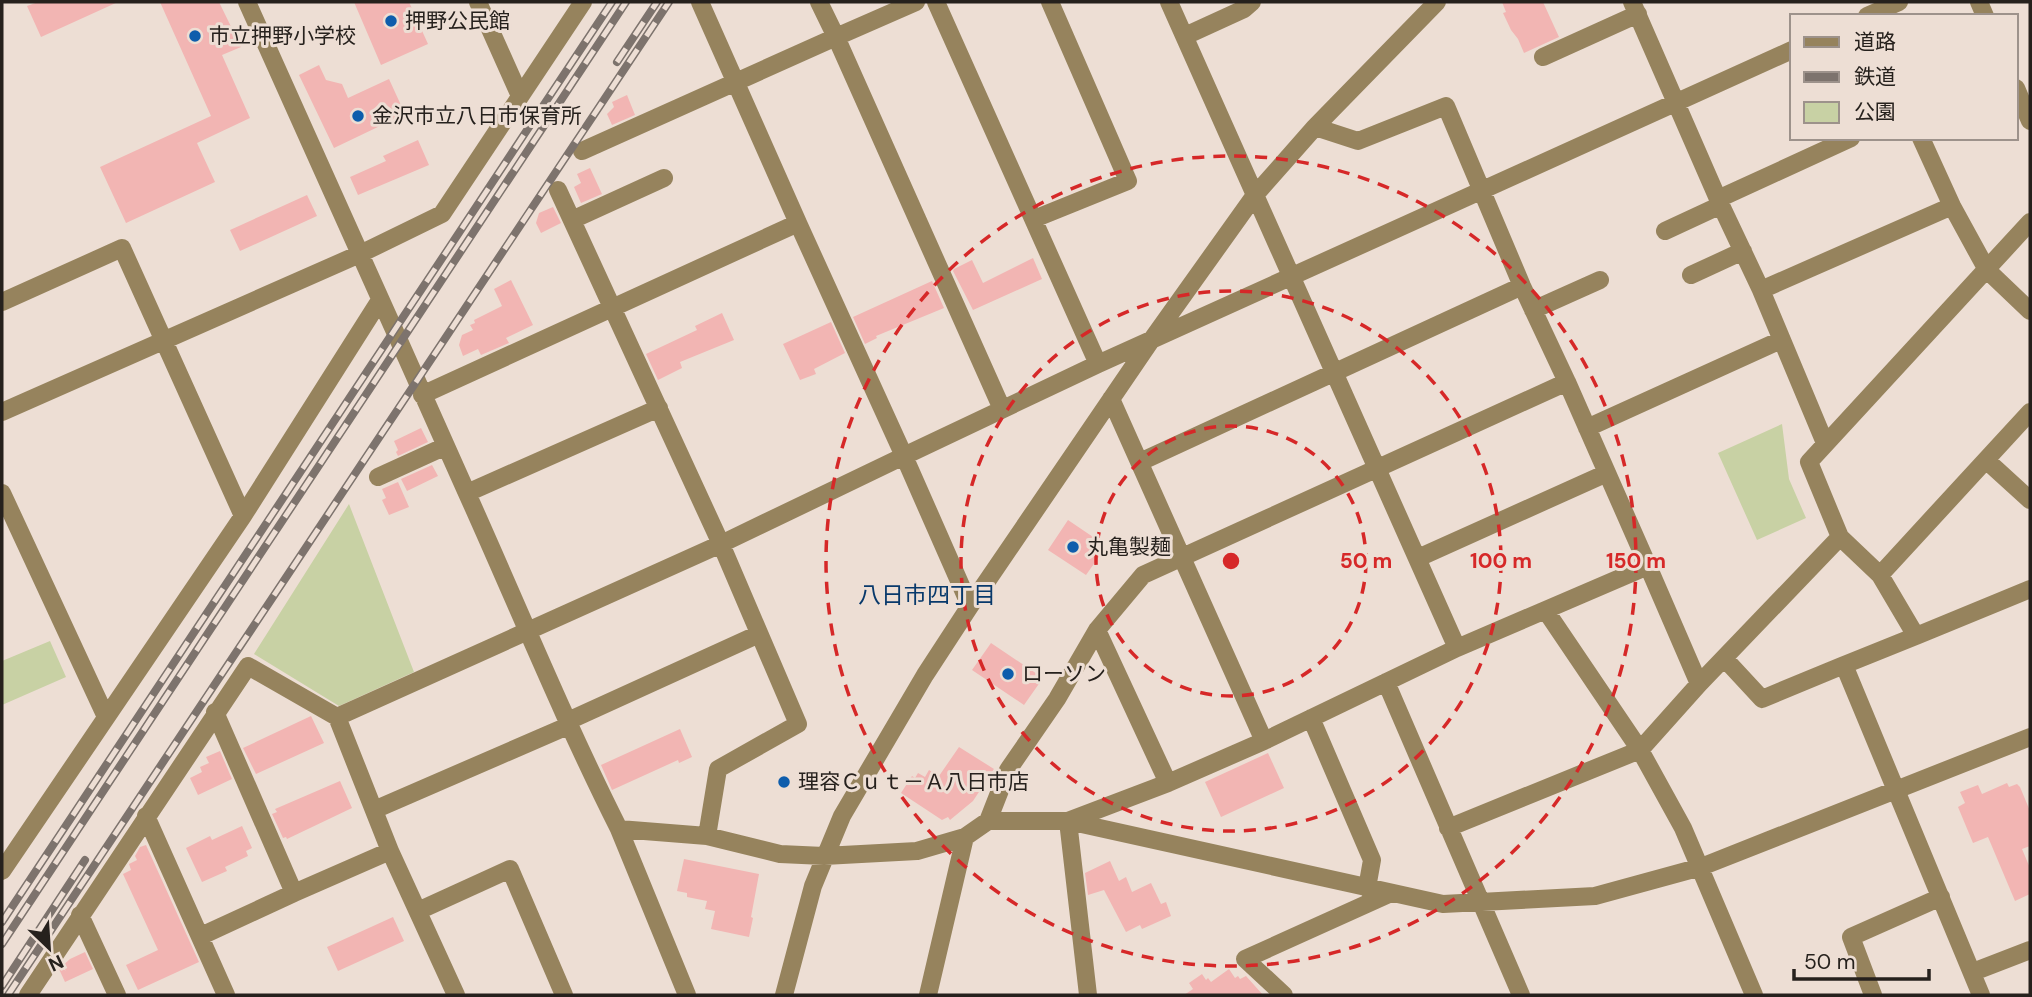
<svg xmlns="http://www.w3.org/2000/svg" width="2032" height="997" viewBox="0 0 2032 997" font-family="'DM Sans','Noto Sans JP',sans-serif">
	<rect width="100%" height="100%" fill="#edded4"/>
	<path fill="#c8d1a4" d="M1782 424 1789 479 1806 518 1757 540 1718 453Z
		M349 504 414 672 339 706 254 654Z
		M50 641 66 677 2 705V661Z"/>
	<path fill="#f2b5b3" d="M38 2H118L41 37 27 6Z
		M160 2H219L241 47 222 55 250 118 197 143 215 182 126 223 100 167 211 116Z
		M354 2H409L428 44 381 65Z
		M1502 2H1543L1559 37 1524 53 1518 39 1511 30 1503 13 1506 12Z
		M319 65 326 80 342 84 348 98 389 79 405 114 334 148 299 75Z
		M627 95 635 115 612 125 607 114 614 107 612 102Z
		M418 140 429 165 358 195 350 177 386 161 383 156Z
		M590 168 602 194 581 203 574 187 581 183 577 174Z
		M307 195 317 216 240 251 230 230Z
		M553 207 561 223 541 233 536 223 539 213Z
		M1033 258 1042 279 973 310 953 271 954 269 972 260 983 283Z
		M511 280 533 325 506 338 509 343 481 355 478 349 463 356 459 345 462 335 473 330 470 325 475 323 474 320 502 306 494 289Z
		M932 281 944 308 876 336 877 338 865 344 853 317Z
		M722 313 734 340 680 362 682 368 658 380 646 354 697 330 695 326Z
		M831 322 845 353 814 369 816 374 800 380 783 344Z
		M421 428 428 442 398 456 396 452 398 450 394 441Z
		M432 465 438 476 407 491 401 479Z
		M398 482 409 507 389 515 382 500 386 498 382 489Z
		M1068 520 1096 539 1092 544 1103 551 1086 575 1048 550Z
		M991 643 1043 678 1024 705 972 670Z
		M311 716 324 743 256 774 243 748Z
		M680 729 692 757 679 763 678 760 612 790 601 765Z
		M959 747 994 769 973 801 950 820 948 817 942 820 901 793 912 776 915 778 918 773 925 777 929 770 939 776Z
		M220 751 232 779 198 795 190 778 202 772 200 767 209 763 206 757Z
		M1268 753 1284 788 1221 817 1205 782Z
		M340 781 352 808 287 839 286 837 283 838 272 814 277 812 275 809Z
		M2007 783 2009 787 2017 784 2020 787 2030 811V846L2022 849 2030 868V894L2015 901 1988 837 1973 843 1958 807 1965 803 1960 792 1978 785 1982 794Z
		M242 826 252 848 246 851 248 856 225 867 227 871 202 882 186 848 210 836 212 840Z
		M146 845 199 962 138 990 126 965 158 950 123 874 131 870 129 864 137 860 135 856 140 847Z
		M684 859 759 874 751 917 753 918 749 937 711 929 715 911 705 909 707 901 687 897V893L677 891Z
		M1110 861 1119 881 1126 877 1132 892 1151 883 1161 904 1166 902 1171 916 1142 929 1140 925 1126 932 1104 890 1088 895 1085 873Z
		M393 917 404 941 338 971 327 947Z
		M85 952 93 969 65 982 59 969 70 959Z
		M1229 969 1235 978 1238 976 1240 979 1246 976 1263 995H1184L1193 989 1189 983 1202 974 1206 980 1208 978 1211 982Z"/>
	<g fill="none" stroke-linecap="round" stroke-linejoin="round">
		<path stroke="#96835d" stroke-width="18" d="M247 2C321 164 393 328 466 491 517 604 563 718 619 829L707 836 780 854 824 856 917 851 965 837 988 821H1068L1443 904 1595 896 1701 867 2030 737
			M478 2 520 96
			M700 2 798 223
			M916 2 836 37 1002 409
			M936 2 1098 364
			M1169 2 1457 648
			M1632 2 1718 199 1761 290 1825 443
			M1979 2 1985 16
			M1867 16 1899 2
			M1185 36 1244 9 1252 2
			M1543 57 1638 14
			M2016 88 2030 121
			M1921 138 1952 206 1987 270 2030 311
			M582 151 836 37 819 2
			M558 190 721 544 798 724 718 769 707 836
			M1718 199 1851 138
			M1034 219 1128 181 1050 2
			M572 220 664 178
			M1665 231 1721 205
			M1691 275 1743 251
			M1761 290 1952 206
			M2 302 122 248 243 516
			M1533 310 1600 280
			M422 395 798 223 904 456 1098 364 1792 50
			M1111 399 1264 741
			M2 412 362 253 442 214 583 2
			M1587 428 1781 340
			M1986 460 2030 500
			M1140 462 1522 286
			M378 477 446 446
			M2 493 106 717
			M467 493 659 408
			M1840 537 1809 462 2030 222
			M1418 558 1607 473
			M1648 566 1699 684 1840 537 1880 575 1916 636 2030 589
			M1880 575 2030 412
			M1546 611 1640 750 1683 828 1754 995
			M1097 630 1168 783
			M1916 636 1844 665 1981 995
			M1724 658 1762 699 1844 665
			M1386 682 1521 995
			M215 712 294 893 390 851 456 995
			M337 717 390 851
			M1311 718 1372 860 1367 888
			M568 721 759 634
			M374 810 570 725
			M146 816 226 995
			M988 821 1008 770 1057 699 1097 630 1143 575 1567 382 1522 286 1446 106 1358 141 1315 127
			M1448 828 1640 750 1699 684
			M619 829 687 995
			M2 871 243 516 380 300
			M418 911 510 869 564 995
			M80 915 117 995
			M201 936 294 893
			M1973 972 2030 950
			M28 995 248 666 337 717 721 544 904 456 970 606
			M784 995 813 886 842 816 925 675 970 606 1150 342 1255 195 1315 127 1437 2
			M928 995 965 837
			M1088 995 1068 821 1168 783 1264 741 1457 648 1648 566 1567 382
			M1284 995 1245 959 1391 893
			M1873 995 1851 937 1941 897"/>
		<g stroke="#7d736d" stroke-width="8">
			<path id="rail" d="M617 62 657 2
				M2 922 612 2
				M2 944 626 2
				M2 986 85 860
				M8 995 669 2"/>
		</g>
		<use href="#rail" stroke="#edded4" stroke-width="5" stroke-dasharray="16" stroke-linecap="butt"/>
	</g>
	<g fill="none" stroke="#d62828" stroke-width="3.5" stroke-dasharray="12 9">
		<circle cx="1231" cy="561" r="135"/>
		<circle cx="1231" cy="561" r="270"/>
		<circle cx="1231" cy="561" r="405"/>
	</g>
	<g fill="#0e5dac" stroke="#edded4" stroke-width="2.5">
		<circle cx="391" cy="21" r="7"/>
		<circle cx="195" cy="36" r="7"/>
		<circle cx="358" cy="116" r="7"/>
		<circle cx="1073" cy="547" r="7"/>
		<circle cx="1008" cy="674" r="7"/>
		<circle cx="784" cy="782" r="7"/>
	</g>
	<g text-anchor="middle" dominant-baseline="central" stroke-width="6" stroke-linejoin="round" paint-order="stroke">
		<g font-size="21" fill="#26211d" stroke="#edded4" text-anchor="start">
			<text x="405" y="21">押野公民館</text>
			<text x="209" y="36">市立押野小学校</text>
			<text x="372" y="116">金沢市立八日市保育所</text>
			<text x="1087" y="547">丸亀製麺</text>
			<text x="1022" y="674">ローソン</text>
			<text x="798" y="782">理容Ｃｕｔ－Ａ八日市店</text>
		</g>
		<g font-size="23" fill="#08396b" stroke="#edded4">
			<text x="927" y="595">八日市四丁目</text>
		</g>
	</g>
	<circle cx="1231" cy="561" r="10" fill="#d62828" stroke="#edded4" stroke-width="3.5"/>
	<g font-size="21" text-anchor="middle" font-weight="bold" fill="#d62828" stroke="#edded4" stroke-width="6" stroke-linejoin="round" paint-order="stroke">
		<text x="1366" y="568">50 m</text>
		<text x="1501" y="568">100 m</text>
		<text x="1636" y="568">150 m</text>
	</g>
	<rect width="2032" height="997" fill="none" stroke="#26211d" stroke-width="7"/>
	<rect x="1790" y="14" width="228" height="126" fill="#edded4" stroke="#9d928b" stroke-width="2"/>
	<rect x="1804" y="37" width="35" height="10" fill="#96835d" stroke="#9d928b" stroke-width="2"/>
	<text x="1854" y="49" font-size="21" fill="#26211d">道路</text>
	<rect x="1804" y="72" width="35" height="10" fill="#7d736d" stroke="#9d928b" stroke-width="2"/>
	<text x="1854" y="84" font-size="21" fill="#26211d">鉄道</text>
	<rect x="1804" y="102" width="35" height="21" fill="#c8d1a4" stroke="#9d928b" stroke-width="2"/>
	<text x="1854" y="119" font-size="21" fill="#26211d">公園</text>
	<g transform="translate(49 948) rotate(155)" stroke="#edded4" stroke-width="5" paint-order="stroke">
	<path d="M0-5L12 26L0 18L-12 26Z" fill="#26211d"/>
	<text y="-10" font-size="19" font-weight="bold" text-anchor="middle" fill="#26211d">N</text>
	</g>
	<path d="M1794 969v10h135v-10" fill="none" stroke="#26211d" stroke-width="3.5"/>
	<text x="1804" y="969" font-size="21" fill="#26211d" stroke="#edded4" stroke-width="5" paint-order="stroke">50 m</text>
</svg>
